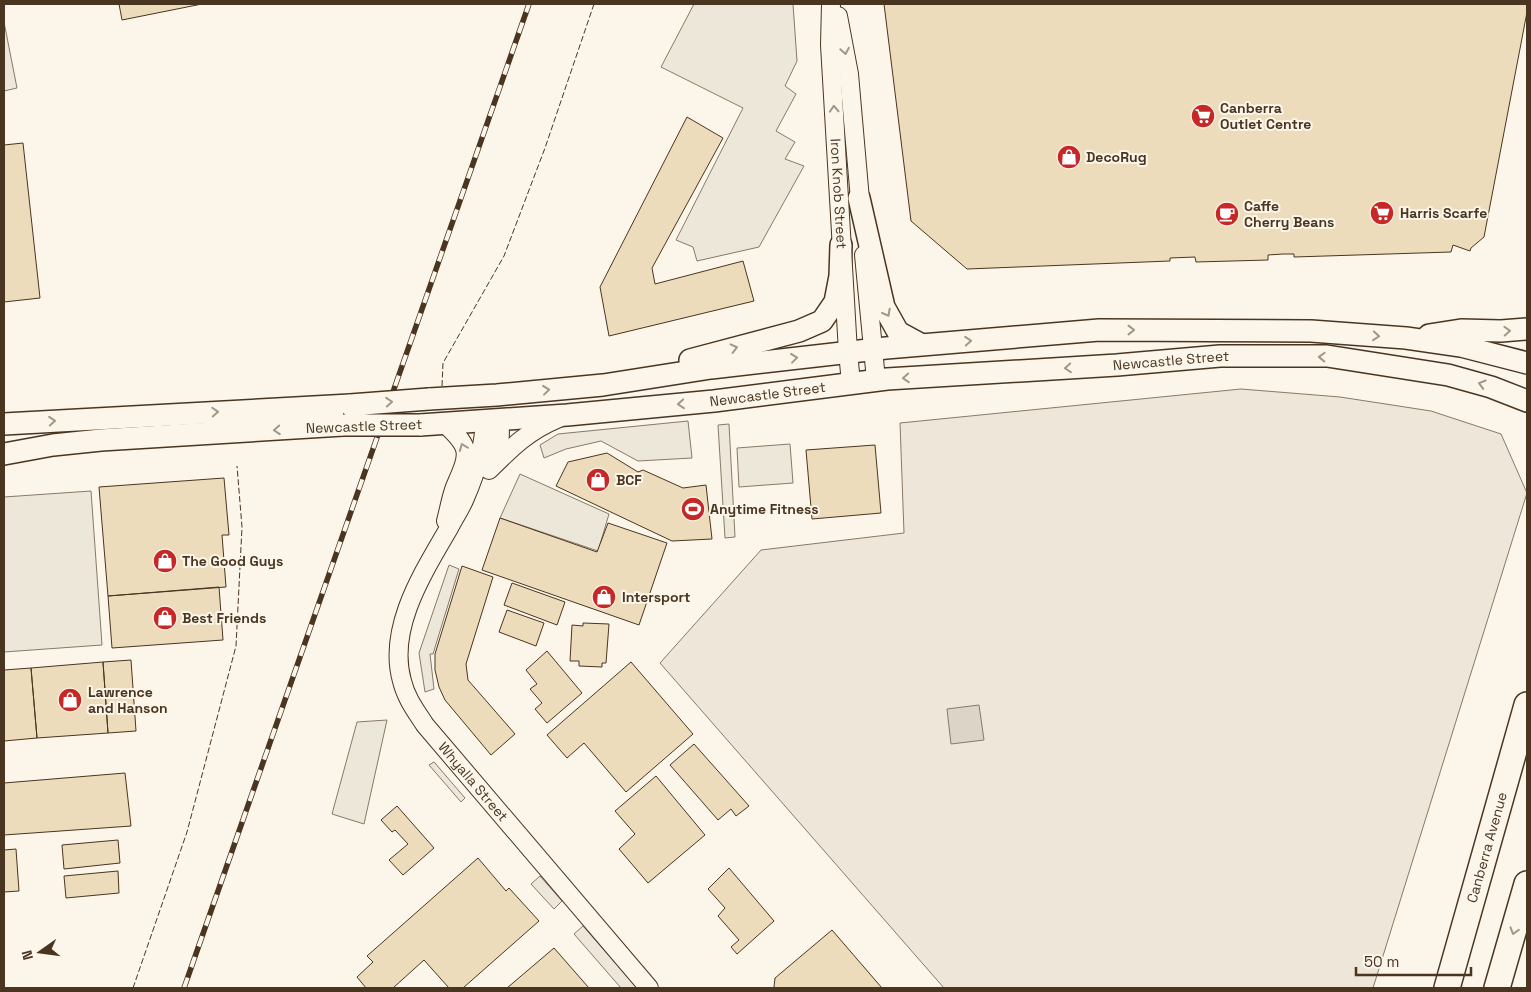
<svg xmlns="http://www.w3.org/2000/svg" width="1531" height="992" viewBox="0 0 1531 992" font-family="'Space Grotesk',sans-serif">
	<rect width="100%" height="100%" fill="#fbf6e9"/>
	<path fill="#ede6d9" stroke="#887966" d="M1241 389 1340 397 1431 411 1501 434 1527 493 1373 988H944L660 663 761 550 904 533 900 423Z"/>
	<path fill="#ede7d9" stroke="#887966" d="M694 4H793L797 61 785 86 796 94 776 131 795 142 785 159 804 166 759 247 697 261 693 247 676 240 743 108 661 67Z
		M4 22 17 88 4 91Z
		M688 421 692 458 638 461 601 441 566 449 544 458 540 445 558 434Z
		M729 424 735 537 725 538 718 425Z
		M790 444 793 483 739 487 737 448Z
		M520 474 609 514 598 551 500 518Z
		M91 491 102 645 4 652V497Z
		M449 565 459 569 433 654H430L434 689 425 692 419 653Z
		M387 720 364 824 332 814 357 722Z
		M434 762 465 798 461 802 429 765Z
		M540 876 562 901 554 909 531 884Z
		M583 926 637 988H621L574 934Z"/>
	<path fill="#dcd4c6" stroke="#887966" d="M979 705 984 740 951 744 947 709Z"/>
	<path fill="#ecdcbc" stroke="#4a3520" d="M119 4H202L122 20Z
		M884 4H1527V12L1484 237 1471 248 1470 251 1453 245 1451 252 1294 257V254H1283L1268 255V260L1196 262 1195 257 1170 258V261L967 269 911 221Z
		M687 117 723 138 652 268 655 284 743 261 754 301 609 336 600 287Z
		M23 143 40 298 4 302V145Z
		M875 445 881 513 812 519 806 450Z
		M607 453 638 472 643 470 683 488 706 485 712 539 672 541 556 486 568 462Z
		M224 478 229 535H222L226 587 108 596 99 487Z
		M500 518 597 552 608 523 667 543 639 625 482 570Z
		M462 566 493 577 466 664 468 680 515 734 491 755 445 700 439 687 435 670V654Z
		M512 583 565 602 557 625 504 605Z
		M219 587 223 640 112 648 108 596Z
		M507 610 544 623 536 646 499 632Z
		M583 623 609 624 606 663H602V667L579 666V661H570L572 625 583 626Z
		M547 651 582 693 547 723 535 709 542 703 530 689 537 684 526 670Z
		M131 660 136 731 108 733 103 662Z
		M103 662 108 733 37 738 31 668Z
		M631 662 693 734 626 792 584 743 567 758 547 735Z
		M31 668 37 738 4 741V670Z
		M694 744 749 806 736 816 731 809 718 820 670 765Z
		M125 773 131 826 4 835V783Z
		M656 776 705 835 648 883 619 849 635 834 615 811Z
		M397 806 434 848 403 875 389 860 408 844 395 830 392 832 381 820Z
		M118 840 120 863 64 869 62 845Z
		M16 849 19 891 4 892V850Z
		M478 858 506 891 509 888 539 921 463 988H449L424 960 393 988H366L357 977 373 962 367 956Z
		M729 868 774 921 737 954 731 947 739 940 718 916 725 908 708 889Z
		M118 871 119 893 66 898 64 876Z
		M832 930 882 988H776L774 987 775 978Z
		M554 948 589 988H507Z"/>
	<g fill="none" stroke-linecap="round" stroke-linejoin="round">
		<g stroke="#4a3520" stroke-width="20">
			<g id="minor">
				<path id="s1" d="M831 4 830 45 848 352 851 383"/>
				<path d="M838 16 849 74 861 211"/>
				<path d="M864 255 876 380"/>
				<path id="s2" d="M485 420C484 447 476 473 465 498 461 508 454 518 449 528 423 573 387 628 402 681 406 698 416 711 425 725L649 988"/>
				<path d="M444 423C473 449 469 454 455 487 451 497 449 510 446 521"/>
				<path d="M493 463C500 448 501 436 499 419"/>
				<path d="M489 470C513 446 528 431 559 418"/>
			</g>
		</g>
		<g stroke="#4a3520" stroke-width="24">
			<g id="major">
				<path d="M859 198 884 307 898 332 920 344"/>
				<path d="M1429 335 1461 330 1501 331 1527 329"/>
				<path d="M690 360 799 331 822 321 835 302 840 276 841 245"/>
				<path d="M429 399 497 395 603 385 711 368 886 348 1099 330 1311 331 1406 338 1461 346 1527 363"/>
				<path d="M4 424 350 405"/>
				<path id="s3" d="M420 425 567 415 714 401 887 379 1117 365 1220 356H1327L1448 375 1491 387 1527 401"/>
				<path d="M4 454 53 445 101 440 343 425"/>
			</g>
		</g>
		<g stroke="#4a3520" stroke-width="28">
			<g id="highway">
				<path id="s4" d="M1447 988 1527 705"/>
				<path d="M1497 988 1527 884"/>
			</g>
		</g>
		<use href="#minor" stroke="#fbf6e9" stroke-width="18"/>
		<use href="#major" stroke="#fbf6e9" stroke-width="21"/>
		<use href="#highway" stroke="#fbf6e9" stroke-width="25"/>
		<g stroke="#4a3520" stroke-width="5.5">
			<path id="rail" d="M184 988 529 4"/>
		</g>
		<use href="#rail" stroke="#fbf6e9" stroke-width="4" stroke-dasharray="11" stroke-linecap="butt"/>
		<g stroke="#4a3520" stroke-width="24" stroke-linecap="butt">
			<path id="major-bridge" d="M350 405 429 399
				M343 425H420"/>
		</g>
		<use href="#major-bridge" stroke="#fbf6e9" stroke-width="21"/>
		<path stroke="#4a3520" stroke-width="1" stroke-dasharray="6 2.5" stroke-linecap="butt" d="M442 386 443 363 504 256 545 148 594 4
			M133 988 187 832 236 646 242 527 237 466"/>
	</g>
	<defs><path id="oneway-chevron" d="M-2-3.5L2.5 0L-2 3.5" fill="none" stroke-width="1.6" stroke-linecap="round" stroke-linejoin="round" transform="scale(1.25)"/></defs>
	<g stroke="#a29684">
		<use href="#oneway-chevron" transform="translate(845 51) rotate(80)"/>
		<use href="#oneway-chevron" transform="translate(834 109) rotate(-93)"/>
		<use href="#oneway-chevron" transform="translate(887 313) rotate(62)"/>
		<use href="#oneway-chevron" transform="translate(1131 330)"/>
		<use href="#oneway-chevron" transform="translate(1507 331) rotate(-3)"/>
		<use href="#oneway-chevron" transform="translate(1376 336) rotate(5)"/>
		<use href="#oneway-chevron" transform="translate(968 341) rotate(-4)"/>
		<use href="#oneway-chevron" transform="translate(734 348) rotate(-14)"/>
		<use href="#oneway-chevron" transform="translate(1322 357) rotate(-178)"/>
		<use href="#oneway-chevron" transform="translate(794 358) rotate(-7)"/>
		<use href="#oneway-chevron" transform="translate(1068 368) rotate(176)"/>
		<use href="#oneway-chevron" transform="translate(906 378) rotate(176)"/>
		<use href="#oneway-chevron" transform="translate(1482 384) rotate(-164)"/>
		<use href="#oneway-chevron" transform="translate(546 390) rotate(-6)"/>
		<use href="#oneway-chevron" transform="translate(389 402) rotate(-4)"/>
		<use href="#oneway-chevron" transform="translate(681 404) rotate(175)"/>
		<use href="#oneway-chevron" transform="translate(215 412) rotate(-3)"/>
		<use href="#oneway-chevron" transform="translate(52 421) rotate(-4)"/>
		<use href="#oneway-chevron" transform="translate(277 430) rotate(176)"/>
		<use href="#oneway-chevron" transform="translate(463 447) rotate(-111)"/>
		<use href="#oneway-chevron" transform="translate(1514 931) rotate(106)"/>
	</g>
	<defs>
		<g id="supermarket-disc" transform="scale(1.25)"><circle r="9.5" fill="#c62828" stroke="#fbf6e9"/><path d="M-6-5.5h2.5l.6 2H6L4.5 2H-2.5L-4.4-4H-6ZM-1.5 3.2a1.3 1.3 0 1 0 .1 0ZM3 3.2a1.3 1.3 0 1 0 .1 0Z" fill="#fff"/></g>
		<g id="shop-disc" transform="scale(1.25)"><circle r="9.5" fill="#c62828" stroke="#fbf6e9"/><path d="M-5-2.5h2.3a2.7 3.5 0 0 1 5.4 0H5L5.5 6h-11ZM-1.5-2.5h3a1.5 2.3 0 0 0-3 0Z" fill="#fff"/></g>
		<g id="cafe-disc" transform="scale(1.25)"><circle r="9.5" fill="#c62828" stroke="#fbf6e9"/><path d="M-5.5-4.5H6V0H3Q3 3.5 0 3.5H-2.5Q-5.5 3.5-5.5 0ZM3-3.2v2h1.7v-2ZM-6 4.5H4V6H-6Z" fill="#fff"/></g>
		<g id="stadium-disc" transform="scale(1.25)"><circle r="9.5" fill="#c62828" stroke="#fbf6e9"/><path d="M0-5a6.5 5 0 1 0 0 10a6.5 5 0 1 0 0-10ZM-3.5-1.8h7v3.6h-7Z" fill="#fff"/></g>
	</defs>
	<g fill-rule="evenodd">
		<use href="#supermarket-disc" x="1203" y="116"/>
		<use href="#shop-disc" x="1069" y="157"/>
		<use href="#supermarket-disc" x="1382" y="213"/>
		<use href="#cafe-disc" x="1227" y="214"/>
		<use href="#shop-disc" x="598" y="480"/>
		<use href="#stadium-disc" x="693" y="509"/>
		<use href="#shop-disc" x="165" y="561"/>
		<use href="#shop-disc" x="604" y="597"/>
		<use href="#shop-disc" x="165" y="618"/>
		<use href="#shop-disc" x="70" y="700"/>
	</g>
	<g text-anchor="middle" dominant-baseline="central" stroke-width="4" stroke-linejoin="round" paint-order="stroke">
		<g font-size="14" font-weight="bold" fill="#4a3520" stroke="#fbf6e9" text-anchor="start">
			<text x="1220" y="108">Canberra<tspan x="1220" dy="16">Outlet Centre</tspan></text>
			<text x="1086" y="157">DecoRug</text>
			<text x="1244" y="206">Caffe<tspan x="1244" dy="16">Cherry Beans</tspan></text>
			<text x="1400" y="213">Harris Scarfe</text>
			<text x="616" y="480">BCF</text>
			<text x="710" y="509">Anytime Fitness</text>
			<text x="182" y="561">The Good Guys</text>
			<text x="622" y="597">Intersport</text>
			<text x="182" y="618">Best Friends</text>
			<text x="88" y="692">Lawrence<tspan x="88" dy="16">and Hanson</tspan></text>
		</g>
		<g font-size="14" fill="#4a3520" stroke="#fbf6e9">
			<text stroke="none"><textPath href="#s1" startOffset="190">Iron Knob Street</textPath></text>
			<text stroke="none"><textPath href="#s3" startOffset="754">Newcastle Street</textPath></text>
			<text stroke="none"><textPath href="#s3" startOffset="349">Newcastle Street</textPath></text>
			<text transform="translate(364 426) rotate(-2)">Newcastle Street</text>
			<text stroke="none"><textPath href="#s2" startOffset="404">Whyalla Street</textPath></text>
			<text stroke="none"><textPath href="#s4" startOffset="146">Canberra Avenue</textPath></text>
		</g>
	</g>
	<rect width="1531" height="992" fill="none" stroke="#4a3520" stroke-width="10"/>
	<g transform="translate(40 952) rotate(256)" stroke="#fbf6e9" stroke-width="4" paint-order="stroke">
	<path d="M0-4L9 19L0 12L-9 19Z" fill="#4a3520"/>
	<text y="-8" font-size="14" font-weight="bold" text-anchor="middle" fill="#4a3520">N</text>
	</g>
	<path d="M1356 967v8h115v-8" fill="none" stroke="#4a3520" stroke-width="2.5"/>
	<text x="1364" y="967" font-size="15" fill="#4a3520" stroke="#fbf6e9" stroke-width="4" paint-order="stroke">50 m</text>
</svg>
